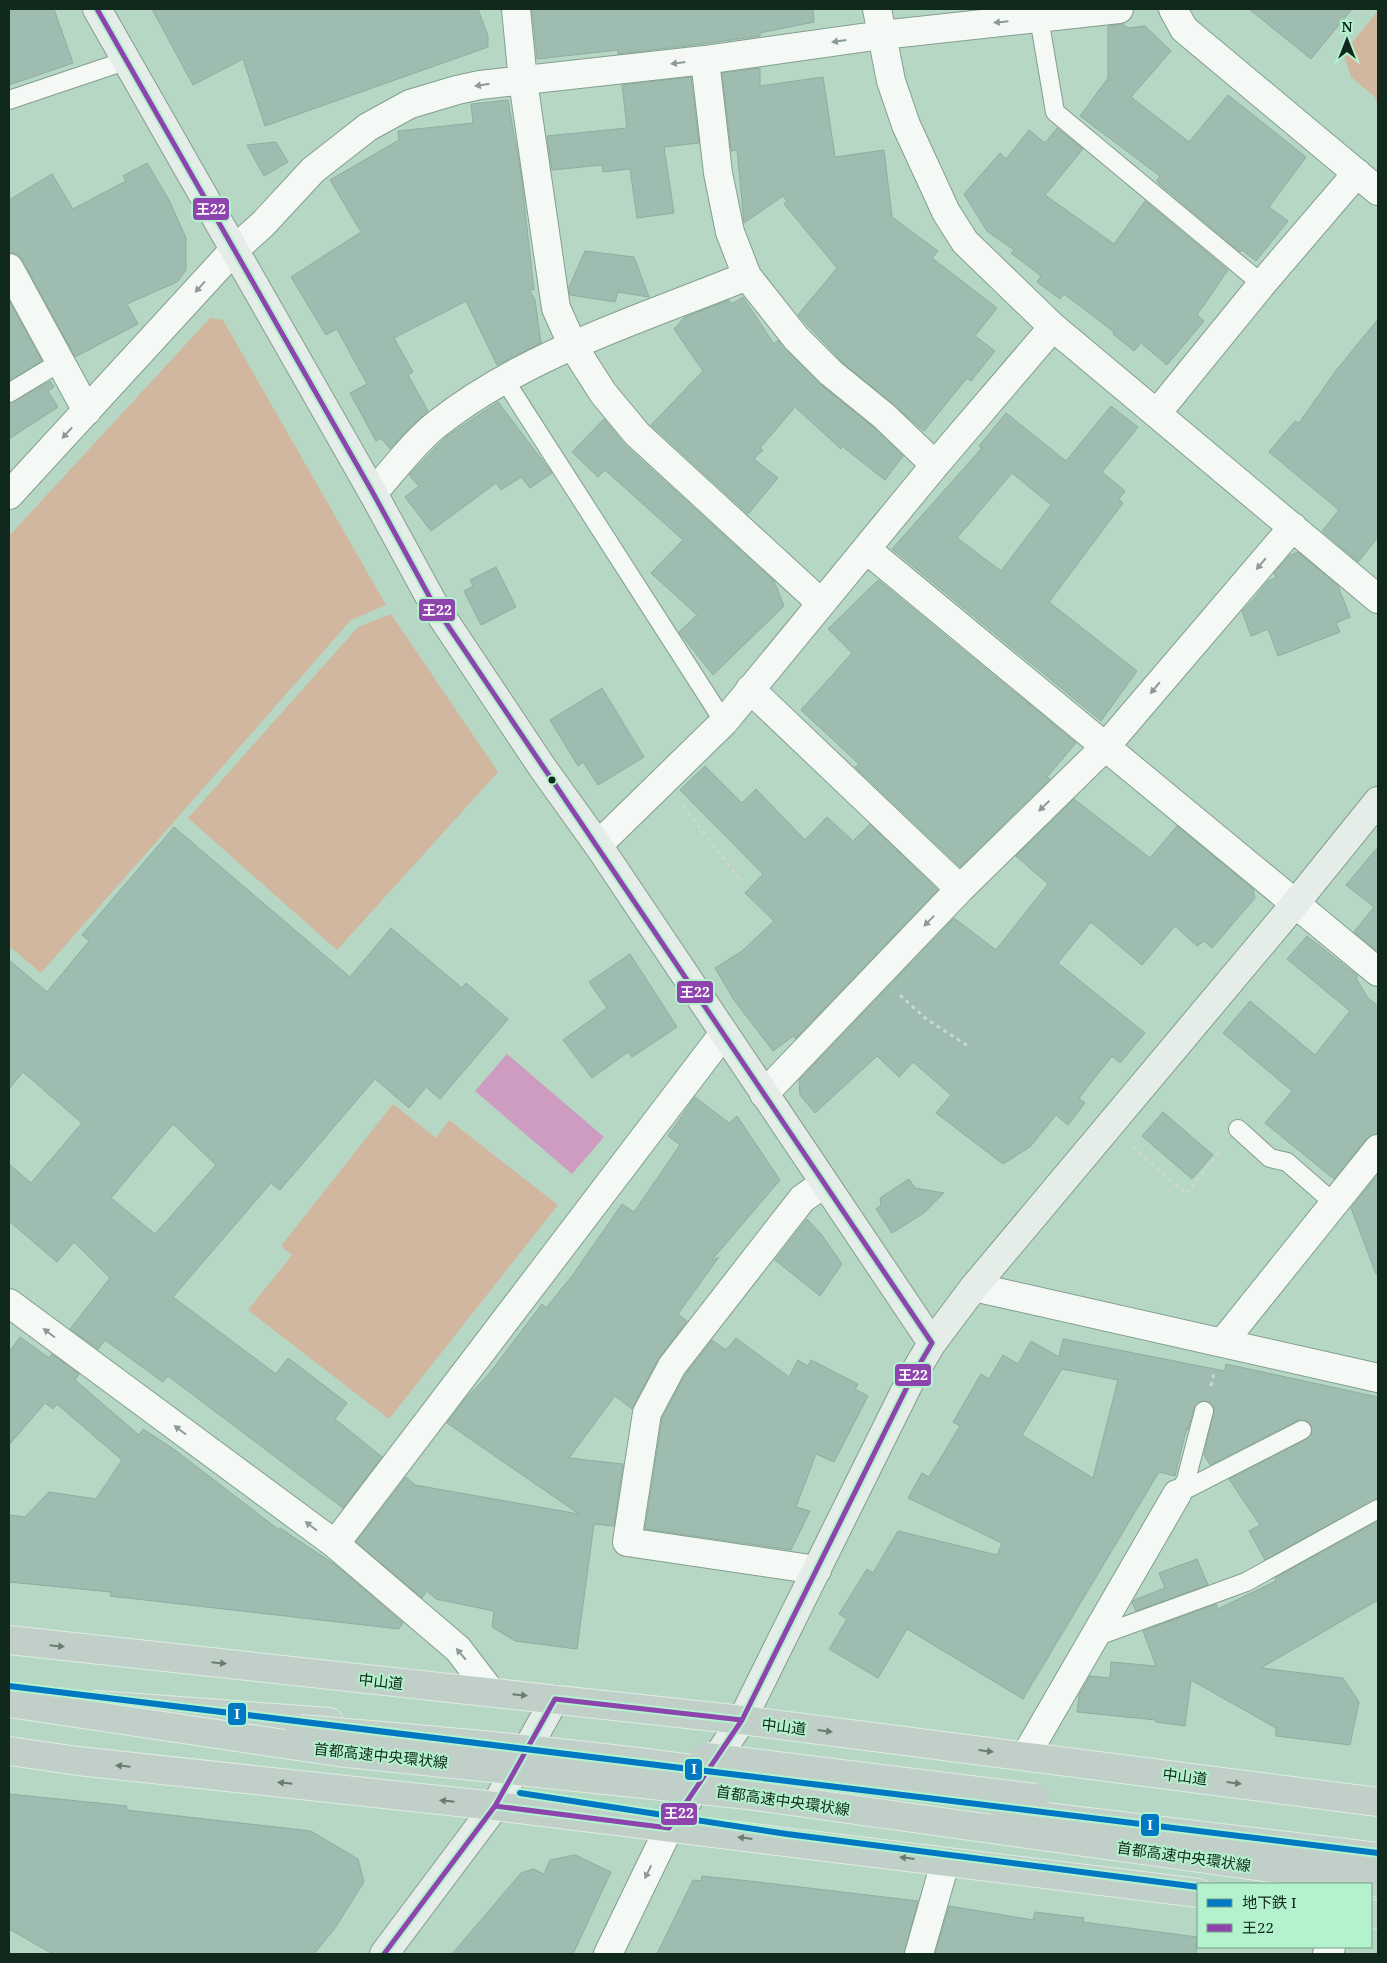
<svg xmlns="http://www.w3.org/2000/svg" width="1387" height="1963" viewBox="0 0 1387 1963" font-family="'Noto Serif','Noto Sans JP',serif">
	<rect width="100%" height="100%" fill="#b5d7c3"/>
	<path fill="#d2b7a0" d="M1378 11V107L1375 97 1351 77 1343 53Z
		M210 318 223 320 386 605 351 620 41 973 9 946V536Z
		M391 614 498 772 337 950 188 818 358 627Z
		M393 1104 436 1138 449 1120 558 1205 389 1419 248 1310 292 1255 281 1246Z"/>
	<path fill="#ce9cc0" d="M507 1054 604 1137 572 1174 475 1091Z"/>
	<path fill="#9ebcb0" stroke="#8fada1" fill-rule="evenodd" d="M9 9H54L73 63 9 85Z
		M152 9H478L488 36V47L265 126 243 59 193 85Z
		M532 9H813L814 22 760 33V36L703 44 618 54V50L537 59Z
		M1249 9H1352L1311 59Z
		M1122 24 1128 28 1145 26 1171 51 1131 97 1189 142 1228 95 1306 157 1269 207 1288 221 1256 261 1242 250 1240 252 1158 183 1157 180 1160 176 1080 116 1108 78V26Z
		M760 68V86L823 77 835 157 884 150 892 217 938 251 932 258 997 308 975 336 995 351 971 381 967 378 924 431 841 361 798 315 837 268 784 204 787 201 783 196 744 223 737 150 731 151 722 73Z
		M691 77 699 143 664 147 674 213 637 218 630 169 603 172 602 165 552 170 547 136 627 128 622 85Z
		M508 100 521 174 534 290 529 289 535 300 541 343 497 365 466 301 394 338 413 372 408 375 428 411 390 449 381 438 376 441 350 393 367 384 337 329 326 335 291 277 361 232 330 180 399 140 398 131 473 123 471 104Z
		M1057 128 1083 149 1045 195 1114 244 1145 201 1228 270 1197 315 1204 321 1167 365 1141 343 1134 351 1113 334 1114 332 1064 294 1060 299 1037 282 1041 276 1011 253 1014 250 987 231 964 194 1000 153 1006 159 1029 130 1045 143Z
		M276 142 288 162 264 176 247 145Z
		M147 163 169 200 186 238V270L177 282 127 304 138 324 75 357 23 261 17 254 9 252V200L52 174 73 209 126 181 123 176Z
		M585 251 634 257 649 297 618 292 615 302 570 295 569 287Z
		M743 297 774 344 778 340 820 384 874 428 903 456 885 480 843 447 841 449 795 407 760 448 763 450 754 459 778 478 748 514 651 425 703 371 674 329 685 317 729 300 732 304Z
		M9 300 42 361 9 381Z
		M1378 319V537L1358 562 1322 531 1339 510 1269 452 1295 421 1299 423 1335 372Z
		M50 381 54 387 48 391 58 407 9 439V404Z
		M498 402 552 473 530 488 521 477 501 490 496 483 431 531 405 497 419 486 409 475 447 436Z
		M1111 406 1138 427 1102 472 1125 491 1119 499 1123 503 1049 602 1137 671 1101 721 892 549 982 448 979 446 1006 413 1066 461ZM1012 473 1051 505 1001 571 957 538Z
		M604 419 626 446 774 581 784 606 713 675 679 632 697 615 651 573 683 540 605 470 598 477 572 452Z
		M1298 552 1338 586 1350 617 1336 623 1340 632 1278 656 1268 629 1251 636 1242 611 1254 599 1268 581 1276 578 1274 573 1289 556Z
		M496 567 516 607 481 625 464 591 473 586 470 580Z
		M878 580 1076 743 1047 777 1050 779 960 867 855 767 859 764 801 710 852 653 828 629Z
		M602 688 644 757 598 785 583 762 578 766 550 720Z
		M705 766 742 803 756 789 805 840 827 817 853 841 870 824 938 890 795 1039V1035L773 1051 734 1000 715 968 742 951 774 921 745 893 763 874 680 790Z
		M1074 799 1150 858 1177 826 1253 889 1255 898 1212 948 1204 941 1197 946 1175 926 1142 965 1091 922 1058 963 1145 1033 1120 1063 1112 1056 1079 1098 1085 1103 1068 1125 1056 1115 1030 1147 1003 1164 936 1113 951 1095 913 1062 899 1077 877 1056 815 1113 800 1095 799 1080 954 918 996 950 1048 884 1016 856Z
		M174 827 350 977 391 928 462 988 466 983 508 1019 440 1099 426 1087 409 1108 375 1079 280 1190 271 1183 173 1297 276 1374 288 1358 347 1403 335 1419 382 1457 343 1508 168 1376 163 1382 105 1340 98 1349 70 1329 110 1278 74 1242 57 1262 9 1221V1164L31 1183 82 1123 23 1072 9 1089V960L47 992 89 941 82 935ZM173 1124 216 1165 155 1234 111 1198Z
		M1378 847V952L1354 932 1374 907 1346 885Z
		M1307 936 1358 976 1356 978 1368 998 1378 1006V1134L1366 1139 1334 1179 1265 1123 1292 1091 1223 1033 1250 1001 1315 1055 1350 1011 1287 959Z
		M630 954 677 1027 632 1057 628 1052 592 1078 563 1040 607 1008 589 982Z
		M695 1097 729 1123 737 1116 780 1180 711 1261 719 1257 678 1314 687 1321 658 1359 632 1409 615 1396 569 1458 623 1464 614 1526 594 1524 577 1649 515 1641 492 1627 494 1611 436 1599 427 1591 422 1598 356 1542 406 1477 415 1485 579 1514 447 1423 465 1399 488 1375 542 1304 546 1308 572 1276 622 1204 634 1212 680 1145 668 1136Z
		M1163 1112 1213 1155 1192 1179 1142 1136Z
		M1378 1174V1274H1376L1351 1208Z
		M909 1179 915 1188 944 1193 924 1213 892 1233 876 1209 881 1205 880 1198Z
		M807 1219 821 1234 842 1264 820 1296 775 1260Z
		M20 1337 49 1358 52 1354 79 1374 75 1380 139 1435 143 1429 175 1450 279 1530 280 1528 337 1566 403 1623 399 1629 110 1596 111 1592 9 1582V1515L25 1517 49 1492 96 1499 122 1460 57 1404 53 1409 45 1403 9 1445V1352Z
		M736 1338 789 1377 798 1360 808 1366 811 1360 858 1384 855 1389 868 1396 834 1462 816 1454 796 1507 810 1511 791 1550 645 1529 662 1418 685 1375 712 1340 726 1350Z
		M1063 1339 1225 1371 1226 1364 1378 1397V1498L1265 1560 1249 1531 1260 1525 1229 1479 1307 1439 1311 1435 1312 1426 1307 1421H1297L1210 1465 1204 1455 1214 1409 1211 1403 1202 1401 1194 1408 1188 1430 1187 1427 1175 1476 1159 1472 1023 1699 907 1629 878 1678 829 1649 847 1619 839 1614 867 1569 873 1573 898 1531 997 1555 1002 1543 908 1498 922 1473 929 1477 960 1426 953 1422 981 1374 989 1379 1003 1355 1018 1364 1031 1341 1059 1357ZM1062 1369 1118 1380 1093 1478 1022 1435Z
		M1378 1521V1600L1261 1668 1343 1678 1359 1702 1350 1745 1276 1736V1728L1191 1680 1185 1726 1156 1722V1720L1077 1712 1079 1695 1090 1676 1110 1678 1111 1662 1156 1666 1143 1631 1216 1604 1218 1609 1276 1581 1275 1578Z
		M1197 1559 1208 1585 1136 1611 1132 1602 1134 1600 1165 1588 1159 1573Z
		M9 1794 127 1806 126 1810 311 1831 358 1859 364 1882 335 1928 314 1954H53L9 1929Z
		M575 1855 611 1872 573 1954H452L521 1873 533 1869 544 1874 550 1860Z
		M702 1876 758 1882 918 1901 904 1954H657L693 1880 701 1881Z
		M949 1906 1033 1920 1035 1912 1084 1918 1083 1922 1197 1937 1196 1954H935Z"/>
	<g fill="none" stroke-linecap="round" stroke-linejoin="round">
		<g stroke="#849e8f" stroke-width="20">
			<path id="lane" d="M1039 18 1055 112 1262 284
				M9 100 125 61
				M504 379 724 722
				M9 393 60 362
				M1238 1129 1270 1158 1287 1162 1334 1203
				M1177 1494 1302 1430
				M1177 1494 1186 1480 1204 1411
				M1095 1637 1246 1582 1378 1509"/>
		</g>
		<g stroke="#849e8f" stroke-width="30">
			<path id="street" d="M516 9 523 81 556 308 573 346 603 393 637 434 821 603
				M877 9 891 81 906 125 946 212 965 242 1053 327 1378 599
				M1173 9 1184 29 1378 191
				M705 60 718 173 730 232 747 276 796 338 831 373 884 416 935 465
				M9 268 87 411
				M1157 413 1262 284 1357 173
				M373 493C393 471 414 442 437 424 527 353 641 319 747 276
				M9 495 233 251 263 224 313 170 368 127 410 104 457 90 480 85 705 60 882 35 1119 9
				M866 549 1378 972
				M750 689 960 889
				M598 845 724 722 935 465 1053 327
				M764 1094 960 889 1106 746 1293 527
				M974 1287 1378 1378
				M9 1303 335 1544 458 1649 491 1692
				M1223 1342 1378 1149
				M335 1544 724 1033
				M817 1570 627 1542 647 1413 672 1366 802 1199 823 1184
				M1026 1755 1177 1494
				M608 1954 669 1828
				M919 1954 945 1863
				M1327 1954 1331 1947"/>
		</g>
		<g stroke="#849e8f" stroke-width="30">
			<path id="secondary" d="M97 9 373 493 434 605 542 767 598 845 932 1343
				M669 1828 742 1720 912 1377 932 1343 974 1287 1294 905 1378 801
				M384 1954 495 1806 555 1699"/>
		</g>
		<g stroke="#deede4" stroke-width="30">
			<path id="highway" d="M9 1640 742 1720 1378 1802
				M97 1705 329 1722
				M9 1751 78 1761 495 1806 1198 1893
				M1371 1914 1378 1915"/>
		</g>
		<path stroke="#ccd7d1" stroke-width="3" stroke-dasharray="4 4" stroke-linecap="butt" d="M683 806 741 881
			M900 995 925 1018 968 1046
			M1133 1147 1186 1194 1222 1149
			M1211 1386 1214 1373"/>
		<use href="#lane" stroke="#f4f9f6" stroke-width="18"/>
		<use href="#street" stroke="#f4f9f6" stroke-width="28"/>
		<use href="#secondary" stroke="#e5ede8" stroke-width="28"/>
		<use href="#highway" stroke="#c0d0c8" stroke-width="28"/>
		<g stroke="#deede4" stroke-width="30" stroke-linecap="butt">
			<path id="highway-bridge" d="M9 1703 338 1752 748 1795 1378 1883
				M300 1729C443 1741 585 1753 727 1774
				M705 1757 1035 1798
				M1005 1812 1378 1857"/>
		</g>
		<use href="#highway-bridge" stroke="#c0d0c8" stroke-width="28"/>
		<g stroke="#b4f2ce" stroke-width="9">
			<path id="bus-1" d="M97 9 373 493 434 605 932 1343 912 1377 742 1720 669 1828 495 1806
				M384 1954 495 1806 555 1699 742 1720"/>
		</g>
		<use href="#bus-1" stroke="#8e44ad" stroke-width="5"/>
		<g stroke="#b4f2ce" stroke-width="10">
			<path id="metro-1" d="M9 1686 1378 1853
				M520 1793 787 1834 1198 1887"/>
		</g>
		<use href="#metro-1" stroke="#0079c2" stroke-width="6"/>
	</g>
	<defs><path id="oneway-solid" d="M-6-.8H1V-3.2L6.5 0L1 3.2V.8H-6Z" transform="scale(1.25)"/></defs>
	<g fill="#8d9b94">
		<use href="#oneway-solid" transform="translate(1001 22) rotate(174)"/>
		<use href="#oneway-solid" transform="translate(839 41) rotate(172)"/>
		<use href="#oneway-solid" transform="translate(678 63) rotate(173)"/>
		<use href="#oneway-solid" transform="translate(482 85) rotate(171)"/>
		<use href="#oneway-solid" transform="translate(200 287) rotate(132)"/>
		<use href="#oneway-solid" transform="translate(67 433) rotate(133)"/>
		<use href="#oneway-solid" transform="translate(1261 564) rotate(130)"/>
		<use href="#oneway-solid" transform="translate(1155 688) rotate(130)"/>
		<use href="#oneway-solid" transform="translate(1044 806) rotate(136)"/>
		<use href="#oneway-solid" transform="translate(929 921) rotate(134)"/>
		<use href="#oneway-solid" transform="translate(49 1333) rotate(-143)"/>
		<use href="#oneway-solid" transform="translate(180 1430) rotate(-143)"/>
		<use href="#oneway-solid" transform="translate(311 1526) rotate(-143)"/>
		<use href="#oneway-solid" transform="translate(461 1654) rotate(-130)"/>
		<use href="#oneway-solid" transform="translate(648 1872) rotate(116)"/>
	</g>
	<g fill="#687c72">
		<use href="#oneway-solid" transform="translate(57 1646) rotate(6)"/>
		<use href="#oneway-solid" transform="translate(219 1663) rotate(6)"/>
		<use href="#oneway-solid" transform="translate(520 1695) rotate(6)"/>
		<use href="#oneway-solid" transform="translate(825 1731) rotate(7)"/>
		<use href="#oneway-solid" transform="translate(986 1751) rotate(7)"/>
		<use href="#oneway-solid" transform="translate(123 1766) rotate(-174)"/>
		<use href="#oneway-solid" transform="translate(285 1783) rotate(-174)"/>
		<use href="#oneway-solid" transform="translate(1234 1783) rotate(7)"/>
		<use href="#oneway-solid" transform="translate(447 1801) rotate(-174)"/>
		<use href="#oneway-solid" transform="translate(745 1838) rotate(-173)"/>
		<use href="#oneway-solid" transform="translate(907 1858) rotate(-173)"/>
	</g>
	<circle fill="#10291c" stroke="#b4f2ce" stroke-width="2" cx="552" cy="780" r="4.5"/>
	<g text-anchor="middle" dominant-baseline="central" stroke-width="4" stroke-linejoin="round" paint-order="stroke">
		<g font-size="15" fill="#10291c" stroke="#b4f2ce">
			<text transform="translate(381 1681) rotate(6)">中山道</text>
			<text transform="translate(784 1726) rotate(7)">中山道</text>
			<text transform="translate(381 1755) rotate(6)">首都高速中央環状線</text>
			<text transform="translate(1185 1776) rotate(7)">中山道</text>
			<text transform="translate(783 1800) rotate(8)">首都高速中央環状線</text>
			<text transform="translate(1184 1856) rotate(8)">首都高速中央環状線</text>
		</g>
	</g>
	<g stroke="#b4f2ce" stroke-width="2">
		<rect x="192" y="197" width="38" height="24" rx="5" fill="#8e44ad"/>
		<rect x="418" y="598" width="38" height="24" rx="5" fill="#8e44ad"/>
		<rect x="676" y="980" width="38" height="24" rx="5" fill="#8e44ad"/>
		<rect x="894" y="1363" width="38" height="24" rx="5" fill="#8e44ad"/>
		<rect x="227" y="1702" width="20" height="24" rx="5" fill="#0079c2"/>
		<rect x="684" y="1758" width="19" height="23" rx="5" fill="#0079c2"/>
		<rect x="660" y="1802" width="38" height="24" rx="5" fill="#8e44ad"/>
		<rect x="1140" y="1813" width="20" height="24" rx="5" fill="#0079c2"/>
	</g>
	<g font-size="14" text-anchor="middle" font-weight="bold" fill="#fff">
		<text x="211" y="214">王22</text>
		<text x="437" y="615">王22</text>
		<text x="695" y="997">王22</text>
		<text x="913" y="1380">王22</text>
		<text x="237" y="1719">I</text>
		<text x="694" y="1774">I</text>
		<text x="679" y="1818">王22</text>
		<text x="1150" y="1830">I</text>
	</g>
	<rect width="1387" height="1963" fill="none" stroke="#10291c" stroke-width="20"/>
	<rect x="1197" y="1883" width="175" height="65" fill="#b4f2ce" stroke="#72a287"/>
	<rect x="1207" y="1899" width="25" height="8" fill="#0079c2" stroke="#72a287"/>
	<text x="1242" y="1908" font-size="15" fill="#10291c">地下鉄 I</text>
	<rect x="1207" y="1924" width="25" height="8" fill="#8e44ad" stroke="#72a287"/>
	<text x="1242" y="1933" font-size="15" fill="#10291c">王22</text>
	<g transform="translate(1347 40)" stroke="#b4f2ce" stroke-width="4" paint-order="stroke">
	<path d="M0-4L9 19L0 12L-9 19Z" fill="#10291c"/>
	<text y="-8" font-size="14" font-weight="bold" text-anchor="middle" fill="#10291c">N</text>
	</g>
</svg>
